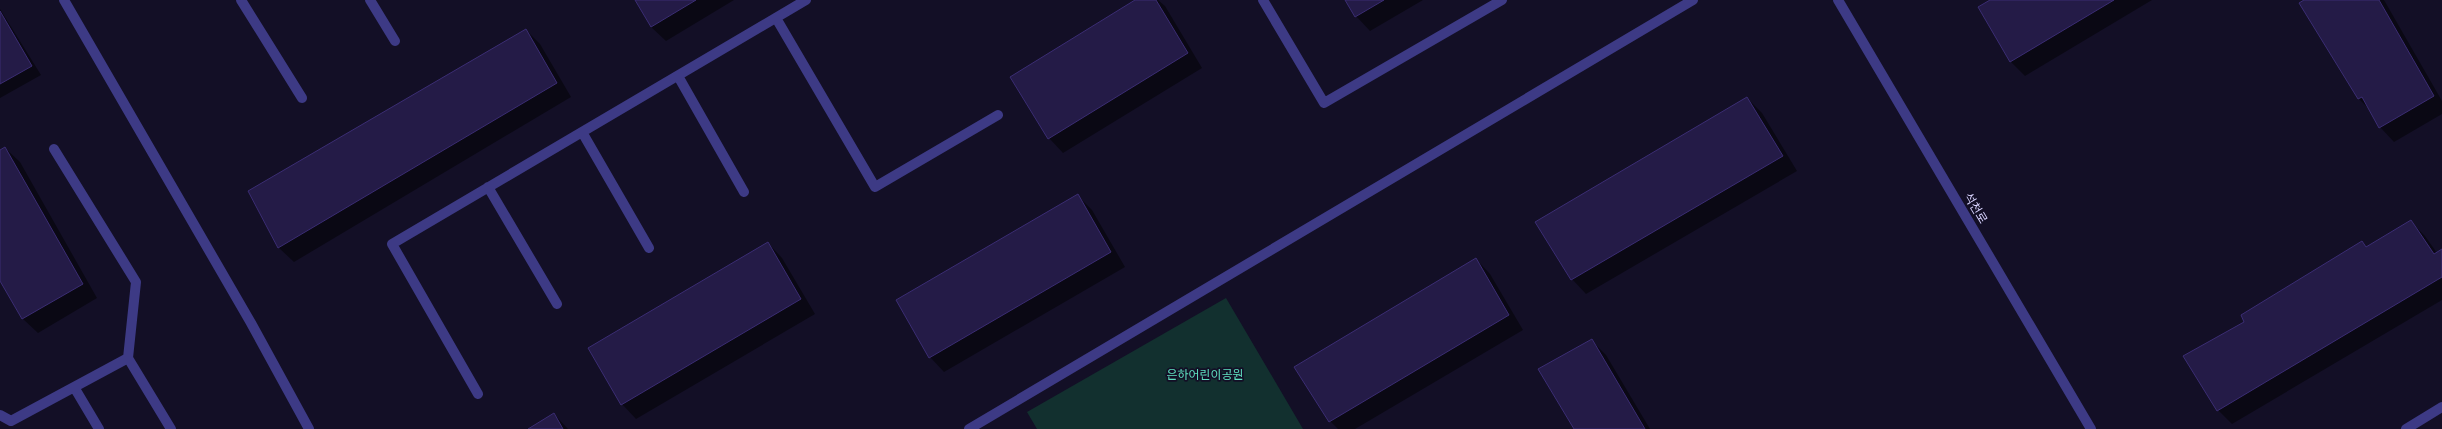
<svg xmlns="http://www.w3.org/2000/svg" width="2442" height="429" viewBox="0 0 2442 429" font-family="'PT Sans','Noto Sans KR',sans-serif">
	<rect width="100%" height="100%" fill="#130f26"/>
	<path fill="#12302f" d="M1226 298 1303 429H1037L1027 412Z"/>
	<path fill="#0007" d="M636 0H734L666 41 651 27Z
		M1137 0H1158L1165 6 1202 68 1063 153 1049 138Z
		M1346 0H1423L1370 31 1356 16Z
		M1992 0H2152L2025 76 2011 62 1979 7Z
		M2305 0H2384L2442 101V114L2394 142 2380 127 2371 111 2359 99 2300 3Z
		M0 9 41 75 0 98Z
		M526 30 540 44 571 97 294 262 279 248 250 191Z
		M1747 98 1762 113 1797 171 1586 294 1572 279Z
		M5 148 20 162 97 298 38 333 23 319 0 279V151Z
		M1078 196 1092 210 1125 267 944 372 930 357Z
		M2410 221 2425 236 2437 253 2442 250V300L2232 424 2218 410 2245 322 2362 243 2367 248Z
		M768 243 782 258 815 314 636 419 622 404Z
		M1476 259 1490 274 1523 330 1355 429H1338L1330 421Z
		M1591 340 1606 355 1650 429H1575Z
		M554 414 568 429H530Z"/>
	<path fill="#241b47" stroke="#3b2d73" d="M635 0H696L651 27Z
		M1135 0H1156L1188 53 1048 139 1010 77Z
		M1345 0H1384L1355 17Z
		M1990 0H2114L2010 62 1978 7Z
		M2304 0H2379L2434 96 2379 128 2362 97 2358 99 2299 3Z
		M0 11 32 66 0 84Z
		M526 29 557 83 278 248 248 191Z
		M1747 97 1783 156 1571 280 1535 222Z
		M5 147 83 284 22 319 0 281V150Z
		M1078 194 1111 252 929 358 896 300Z
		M2411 220 2434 254 2442 249V277L2217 411 2183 356 2244 322 2241 315 2362 241 2366 247Z
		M768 242 801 299 621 405 588 348Z
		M1476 258 1509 315 1329 422 1294 367Z
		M1592 339 1645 429H1574L1538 369Z
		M554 413 563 429H528Z"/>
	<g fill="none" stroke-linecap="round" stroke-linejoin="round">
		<path stroke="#3d3a85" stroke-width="10" d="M64 0 251 323 309 429
			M241 0 302 98
			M370 0 395 41
			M1263 0 1324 103 1502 0
			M1838 0 2091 429
			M776 18 875 187 998 115
			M678 76 744 192
			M582 132 649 248
			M54 149 136 282 128 358 171 429
			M488 187 557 304
			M74 387 99 429
			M478 394 392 244 806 0
			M0 415 11 421 128 358
			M969 429 1693 0
			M2406 429 2442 407"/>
	</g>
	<g text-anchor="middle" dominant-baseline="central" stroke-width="3.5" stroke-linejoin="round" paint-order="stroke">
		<g font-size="12" fill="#d9d4ff" stroke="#130f26">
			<text transform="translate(1976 208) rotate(59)">석천로</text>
		</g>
		<g font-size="12" fill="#5fe0c0" stroke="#130f26">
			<text x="1205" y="374">은하어린이공원</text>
		</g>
	</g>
</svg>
